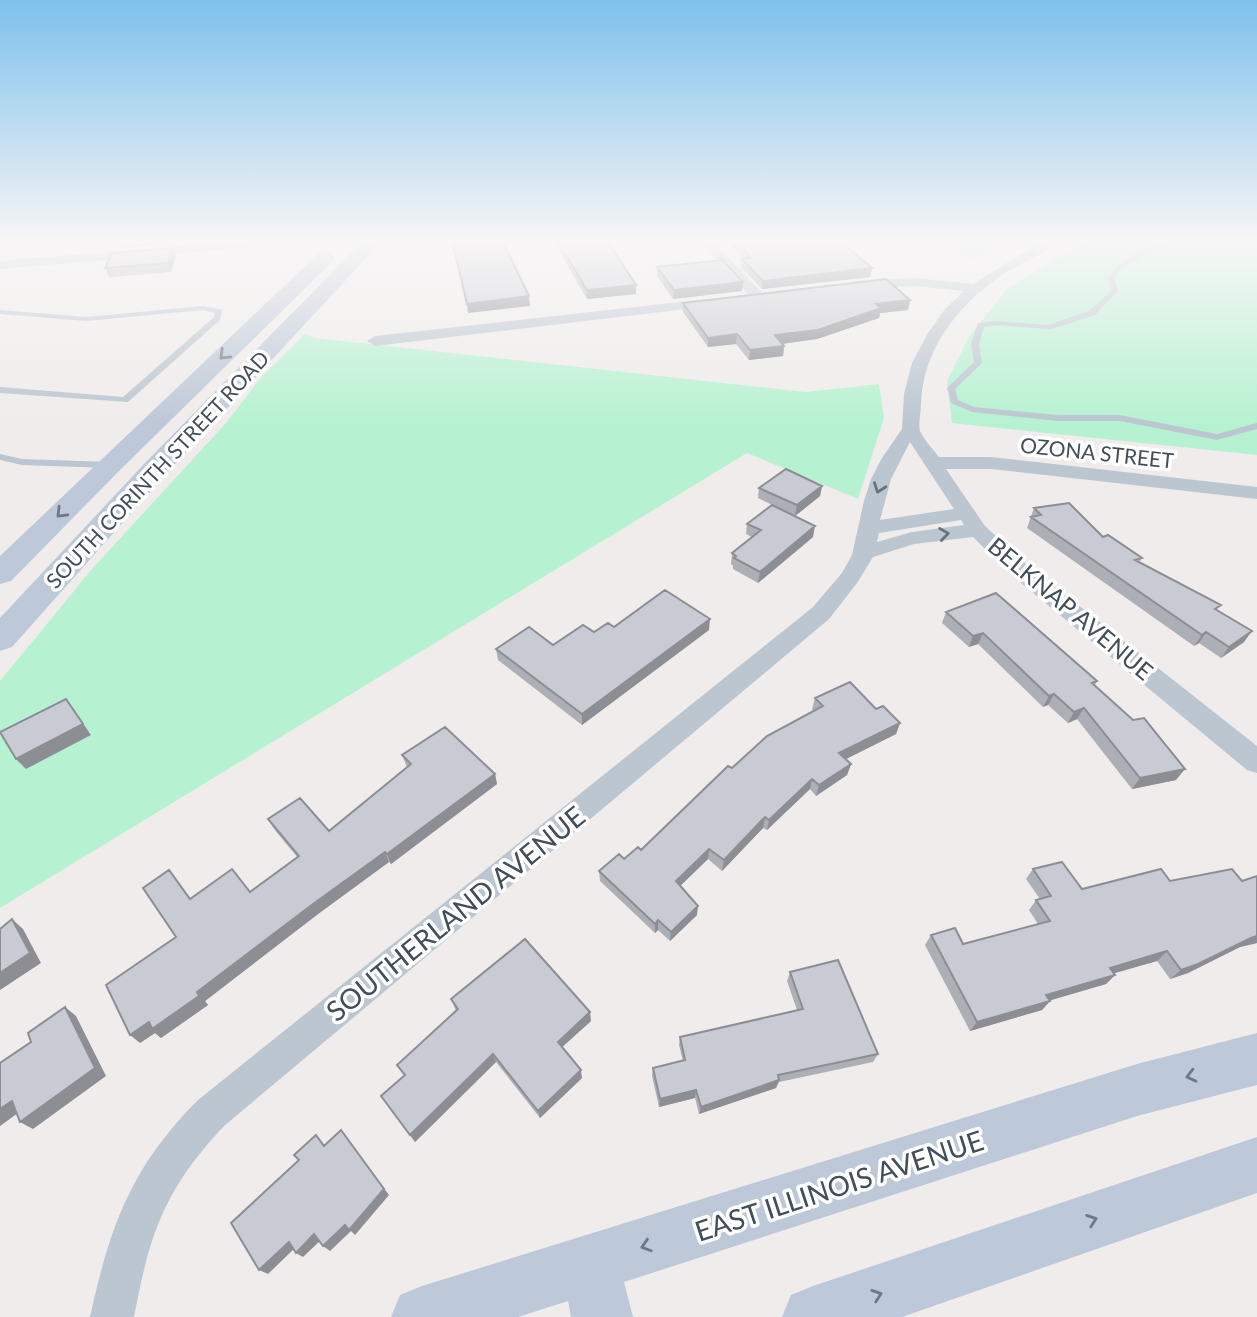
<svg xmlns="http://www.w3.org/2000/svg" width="1257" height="1317" viewBox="0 0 1257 1317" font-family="Lato,sans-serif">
	<rect width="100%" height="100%" fill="#f0ecec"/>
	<path fill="#b6f2d1" d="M912 240H1010L976 259Z
		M1089 240H1257V455L952 423 947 381 969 337 1008 288Z
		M305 334 315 338 806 392 879 384 884 418 858 499 747 453 0 908V681L92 569 226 423 259 380Z"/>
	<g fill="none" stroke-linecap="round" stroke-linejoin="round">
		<path fill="#bbc6d0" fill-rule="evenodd" d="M1185 240H1196L1154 250 1120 269 1114 278 1118 291 1095 315 1052 329 995 325 984 327 979 344 982 363 955 389 958 400 974 407 1058 415H1120L1217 434 1257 423V429L1217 440 1120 421H1058L972 412 951 403 947 388 974 362 971 344 978 323 995 321 1048 325 1089 311 1111 291 1108 278C1126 252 1156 245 1185 240Z
			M203 306 222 310 220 320 128 402 0 393V387L123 397 214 317 215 313 203 310 86 321 0 314V310L86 317Z
			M0 454 22 459 109 462 114 465 109 468 22 465 0 460Z"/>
		<path fill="#bbc6d0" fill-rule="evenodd" d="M249 240H295L289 244 0 269V261Z
			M699 240H712L763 294V300H753Z
			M1044 240H1059C1044 255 1018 264 1000 276 957 307 923 349 921 404 921 412 918 424 920 431 924 440 933 449 939 457H991L1257 487V499L991 469H946L985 526 1025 563 1257 746V773L1247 770 1009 573 973 537 914 544 873 557 857 583 829 619 224 1126C164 1190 150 1233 134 1317H90C110 1226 131 1167 198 1100L813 607 842 573 852 555 864 501 871 479 882 458 902 429 904 394 912 363 928 333 945 309 964 291 914 286 855 289 850 288V282L914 278 973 284ZM910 442 954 509 880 520 891 479ZM961 520 964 525 912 532 877 542 879 533Z
			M715 298 722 302 720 305 375 346 367 341 375 336Z"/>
		<path fill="#bdc8d8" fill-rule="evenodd" d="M364 240H383L166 474 12 647 0 651V618L146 462Z
			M326 251 335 257 333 261 119 471 11 581 0 584V556L319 253Z
			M1257 1033V1085L1137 1116 624 1282 633 1317H571L568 1301 518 1317H391L400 1295 422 1286 1137 1064Z
			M1257 1137V1193L902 1317H782L791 1295 813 1286Z"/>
	</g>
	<path fill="#acafb5" d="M553 240H607L636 285V294L587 299Z
		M725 240H839L870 277 762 289 741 267 742 259 743 258Z
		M176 256 171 272 109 277 105 268Z
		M657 267 742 291 673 299 657 276Z
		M910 300 908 310 880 313 879 318 817 339 782 344 784 346 783 356 749 360 736 344 708 347 683 312V303Z
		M822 486 820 496 795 516 758 498 759 488Z
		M1034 508 1103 537 1142 558 1139 562 1217 611 1244 642 1221 658 1199 643 1194 646 1027 528Z
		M747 524 813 537 758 583 733 569V566L731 564 732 553 752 537 746 534Z
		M946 612 1097 681 1095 685 1176 780 1132 789 1077 719 1068 723 1048 705 1043 707 978 644 969 647 942 623Z
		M614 627 709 630 582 725 498 660 496 649 553 645Z
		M815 698 876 709 900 723 896 734 846 759 851 764 847 775 816 796 810 789 767 830 763 828 722 871 708 859 680 886 697 915 670 941 658 930 655 933 600 881 599 871 641 850 732 768 814 711 812 709Z
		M402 755 495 774 497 784 391 864 389 862 318 914 205 1001 208 1005 161 1038 155 1033 140 1043 176 937 250 892 298 858 274 829 268 819 329 831 407 767Z
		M1033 869 1082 889 1170 881H1242L1257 876V943L1240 947 1188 973 1170 979 1157 961 1114 973 1115 975 1106 984 1050 1000V1001L1042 1010 970 1031 925 945 931 935 963 944 1038 924 1029 910 1036 900 1040 899 1026 879Z
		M790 972 878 1054 873 1062 779 1082 776 1088 699 1114 695 1098 659 1107 652 1076 653 1068 683 1061 679 1045 680 1037 797 1010 787 981Z
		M451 999 591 1021 562 1047 582 1078 540 1118 496 1062 415 1142 381 1096 404 1076 397 1065 456 1011Z"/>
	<path fill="#8c8e94" d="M118 240H181L180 243 122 248Z
		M500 240H540L501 243Z
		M172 248 176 256 171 272 168 263Z
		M872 268 870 277 762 289 763 281Z
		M743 282 742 291 673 299 674 290Z
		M636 285V294L587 299V290Z
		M529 296 530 306 468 313 467 304Z
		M910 300 908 310 880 313 879 318 817 339 774 345 775 335 876 304Z
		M737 334 736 344 708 347V338Z
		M784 346 783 356 749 360 750 350Z
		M822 486 820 496 795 516 797 505Z
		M815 526 813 537 758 583 760 572Z
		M710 619 709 630 582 725V714Z
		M1252 631 1244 642 1221 658 1229 647Z
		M1206 632 1199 643 1194 646 1202 635Z
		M983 633 978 644 969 647 973 636Z
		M1054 694 1048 705 1043 707 1049 696Z
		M66 699 91 735 26 769 16 759Z
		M1084 708 1077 719 1068 723 1074 712Z
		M900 723 896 734 836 764 839 753Z
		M851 764 847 775 816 796 819 785Z
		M1185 769 1176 780 1132 789 1140 778Z
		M495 774 497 784 391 864 387 854Z
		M812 779 810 789 767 830 769 820Z
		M765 817 763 828 722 871 724 860Z
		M709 849 708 859 675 891 676 881Z
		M385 852 389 862 318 914 205 1001 208 1005 161 1038 155 1033 140 1043 130 1035 197 992 313 904Z
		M698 906 697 915 670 941 671 932Z
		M12 919 23 929 41 963 0 990V973Z
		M658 920V930L655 933V924Z
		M1257 936V943L1240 947 1188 973 1170 979 1181 970 1251 938Z
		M1167 951 1157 961 1101 977 1110 968Z
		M1115 975 1106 984 1038 1004 1046 995Z
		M1050 1001 1042 1010 970 1031 977 1022Z
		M65 1007 76 1016 106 1076 33 1129 20 1122Z
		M590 1012 591 1021 559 1050 558 1042Z
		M493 1054 496 1062 415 1142 410 1135Z
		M581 1070 582 1078 540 1118 538 1111Z
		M779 1080 776 1088 699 1114 701 1107Z
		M696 1090 695 1098 659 1107 660 1099Z
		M12 1101 25 1108 0 1126V1109Z
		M341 1130 389 1195 355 1235 351 1231 330 1251 323 1246Z
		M314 1234 322 1239 303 1257 296 1253Z
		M289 1242 297 1246 268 1274 259 1270Z"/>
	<path fill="#c8cbd3" stroke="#8c8e94" stroke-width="2" d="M452 240H502L529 296 467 304Z
		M557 240H607L636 285 587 290Z
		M734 240H839L872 268 763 281 742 259 751 258Z
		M172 248 168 263 105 268 112 253Z
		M722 260 743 282 674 290 657 267Z
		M886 279 910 300 876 304 881 308 818 330 775 335 784 346 750 350 737 334 708 338 683 303Z
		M786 469 822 486 797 505 759 488Z
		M1069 503 1103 537 1108 535 1142 558 1135 560 1221 605 1215 609 1252 631 1229 647 1206 632 1202 635 1031 517 1041 515 1034 508Z
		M772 505 815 526 760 572 734 558 736 556 732 553 761 530 747 524Z
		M665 590 710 619 582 714 496 649 529 627 553 645 583 625 594 632 608 623 614 627Z
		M996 593 1097 681 1092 683 1133 720 1144 718 1185 769 1140 778 1084 708 1074 712 1054 694 1049 696 983 633 973 636 946 612Z
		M850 682 876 709 883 706 900 723 839 753 851 764 819 785 812 779 769 820 765 817 724 860 709 849 676 881 698 906 671 932 658 920 655 924 599 871 619 854 624 859 638 847 641 850 728 766 732 768 767 736 823 706 815 698Z
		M66 699 83 724 16 759 0 732Z
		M445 727 495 774 387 854 385 852 313 904 197 992 199 996 152 1029 149 1022 130 1035 106 985 176 937 143 888 169 870 190 899 232 869 250 892 299 856 268 819 300 798 329 831 411 764 402 755Z
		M1062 862 1082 889 1161 869 1170 881 1232 869 1242 881 1257 876V936L1251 938 1198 964 1181 970 1167 951 1110 968 1115 975 1046 995 1050 1001 977 1022 931 935 955 928 963 944 1050 921 1036 900 1051 896 1033 869Z
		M12 919 30 953 0 973V929Z
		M525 939 590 1012 558 1042 581 1070 538 1111 493 1054 410 1135 381 1096 405 1075 397 1065 458 1009 451 999Z
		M838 960 878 1054 778 1075 779 1080 701 1107 696 1090 660 1099 653 1068 685 1060 680 1037 803 1009 790 972Z
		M65 1007 95 1068 20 1122 12 1101 0 1109V1063L31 1042 28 1033Z
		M341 1130 384 1189 349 1230 345 1225 323 1246 314 1234 296 1253 289 1242 259 1270 231 1223 299 1160 294 1155 316 1135 324 1146Z"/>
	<defs><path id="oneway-chevron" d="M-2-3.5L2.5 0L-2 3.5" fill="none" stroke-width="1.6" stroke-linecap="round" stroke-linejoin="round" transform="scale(1.75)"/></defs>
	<g stroke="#6e7987">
		<use href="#oneway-chevron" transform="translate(224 355) rotate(136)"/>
		<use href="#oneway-chevron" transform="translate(61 513) rotate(135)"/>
		<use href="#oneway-chevron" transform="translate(1191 1076) rotate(166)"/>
		<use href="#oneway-chevron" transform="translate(1092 1220) rotate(-19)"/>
		<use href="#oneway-chevron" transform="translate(646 1246) rotate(162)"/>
		<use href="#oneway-chevron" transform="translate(877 1295) rotate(-19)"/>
	</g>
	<g stroke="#67727e">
		<use href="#oneway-chevron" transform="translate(879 488) rotate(110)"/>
		<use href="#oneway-chevron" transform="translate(944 534) rotate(-8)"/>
	</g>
	<linearGradient id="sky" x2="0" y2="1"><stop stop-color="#7ec0ec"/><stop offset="0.57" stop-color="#f8f6f6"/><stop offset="1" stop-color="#f8f6f6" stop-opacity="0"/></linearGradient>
	<rect width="1257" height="424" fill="url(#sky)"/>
	<g text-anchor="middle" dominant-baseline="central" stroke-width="7" stroke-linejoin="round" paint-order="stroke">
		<g font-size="21" fill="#434e5b" stroke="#fff">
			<text transform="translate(1097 452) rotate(6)">OZONA STREET</text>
			<text transform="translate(157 469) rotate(-47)">SOUTH CORINTH STREET ROAD</text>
		</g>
		<g font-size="24" fill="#434e5b" stroke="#fff">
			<text transform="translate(1071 608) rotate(40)">BELKNAP AVENUE</text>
		</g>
		<g font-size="28" fill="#434e5b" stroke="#fff">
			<text transform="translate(455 913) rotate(-39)">SOUTHERLAND AVENUE</text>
			<text transform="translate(839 1185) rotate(-18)">EAST ILLINOIS AVENUE</text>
		</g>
	</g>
</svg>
